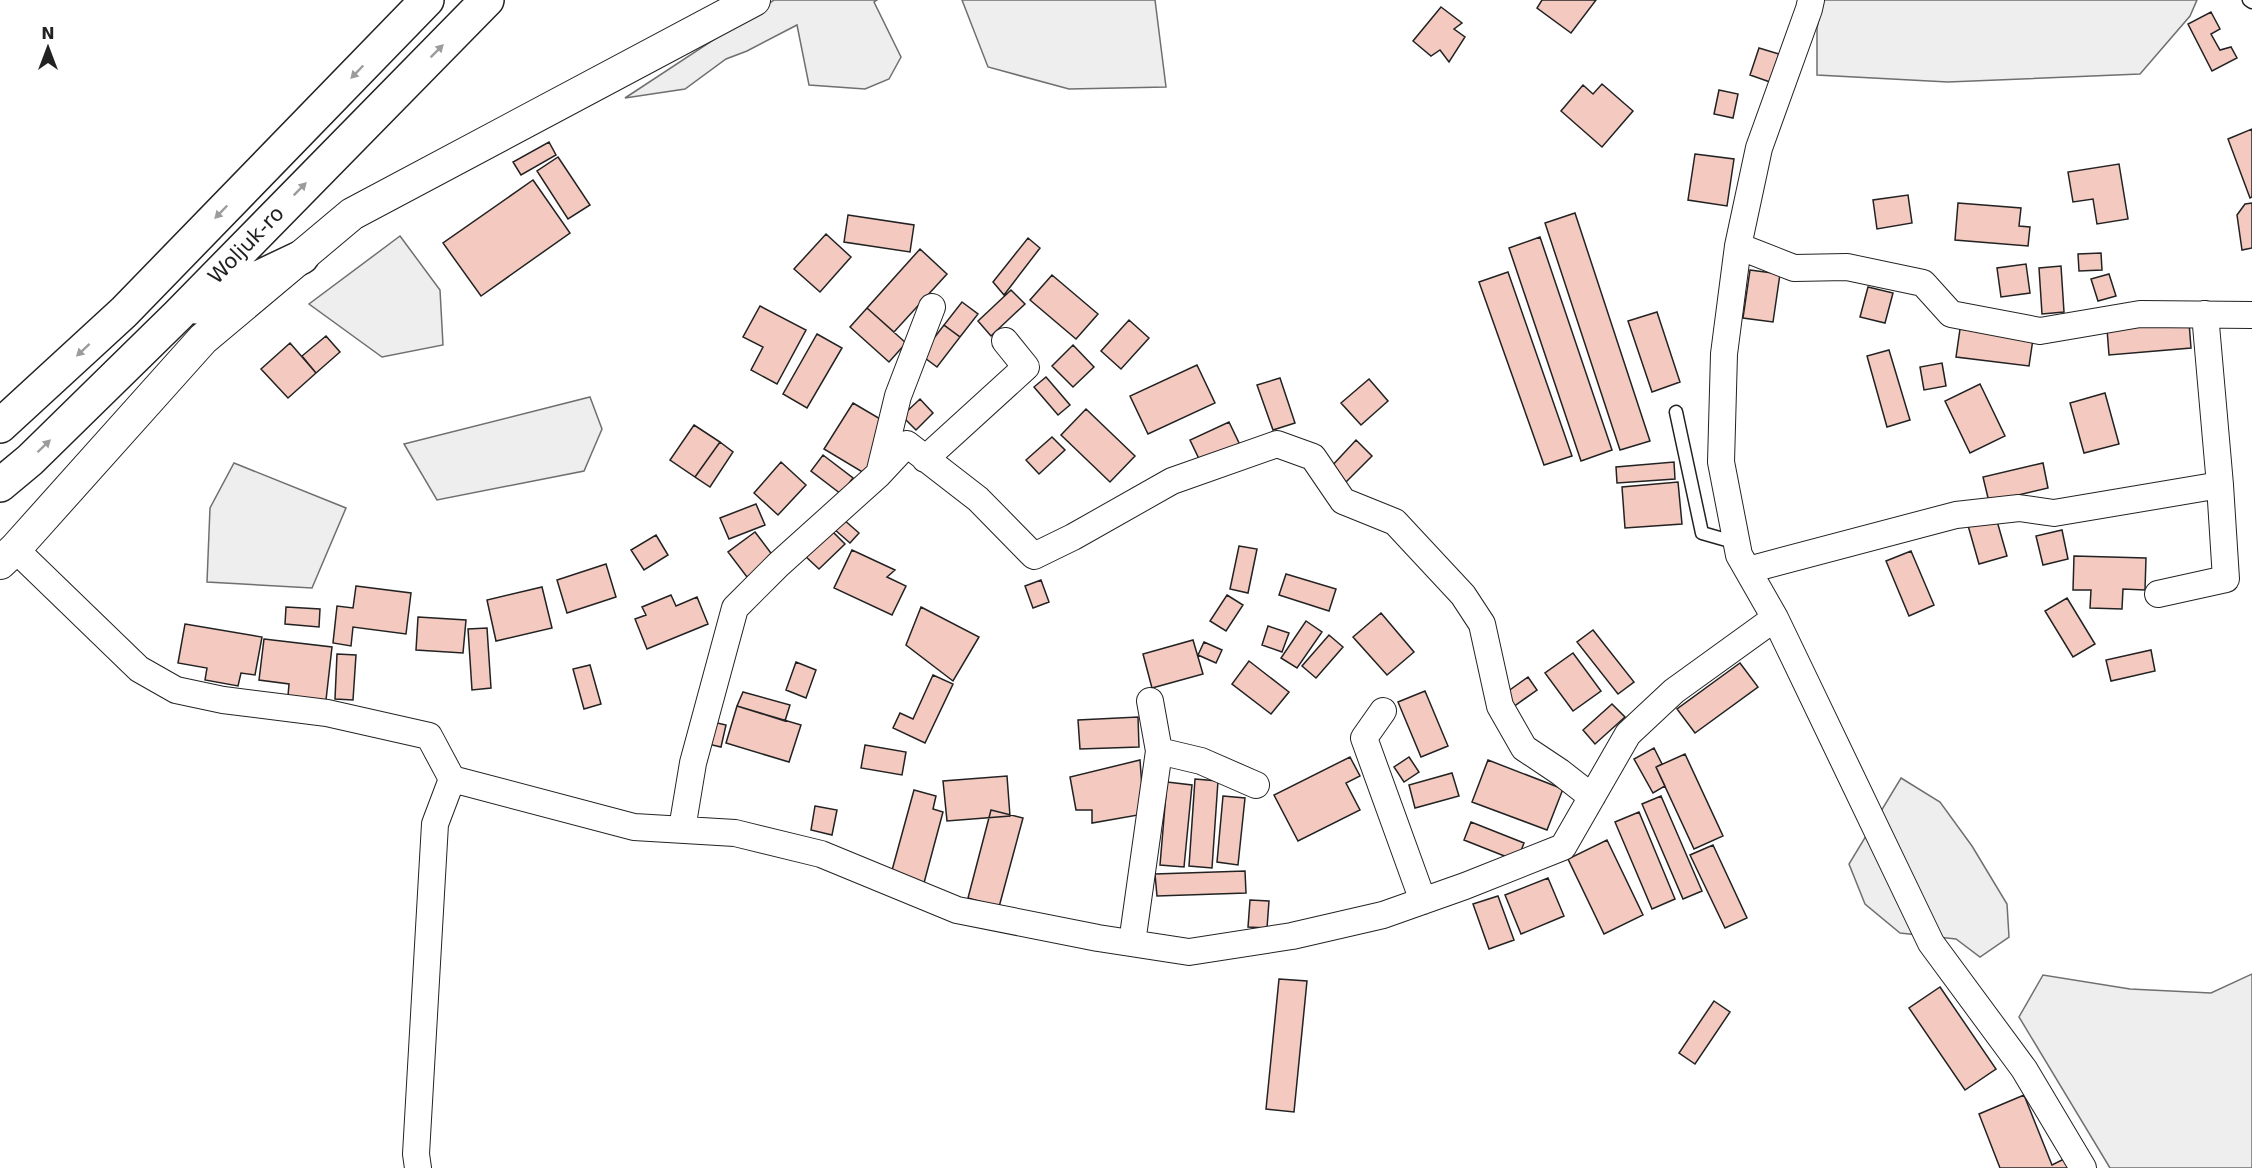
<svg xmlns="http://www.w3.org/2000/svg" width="2252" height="1168" font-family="'DejaVu Sans',sans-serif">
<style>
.green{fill:#eee;stroke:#6f6f6f;stroke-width:1.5}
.building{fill:#f3c9c0;stroke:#222;stroke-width:1.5}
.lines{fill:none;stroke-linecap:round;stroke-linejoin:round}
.service-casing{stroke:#222;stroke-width:15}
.minor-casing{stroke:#222;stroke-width:28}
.tertiary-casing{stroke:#222;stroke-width:34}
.primary-casing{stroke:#222;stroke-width:36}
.service{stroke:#fff;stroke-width:12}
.minor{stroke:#fff;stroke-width:26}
.tertiary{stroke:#fff;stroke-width:32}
.primary{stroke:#fff;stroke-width:33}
.oneway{fill:#9c9c9c}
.labels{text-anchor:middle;stroke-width:4.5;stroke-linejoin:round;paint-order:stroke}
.street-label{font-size:21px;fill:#222;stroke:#fff}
</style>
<rect width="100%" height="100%" fill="#fff"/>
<path class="green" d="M774 0H877L874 2 901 57 889 79 865 89 809 85 797 25 747 51 726 59 685 89 625 98Z
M962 0H1155L1166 87 1069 89 988 67Z
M1823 0H2197L2190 16 2140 74 1948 82 1817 75V28Z
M400 236 440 290 443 345 382 357 309 304Z
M590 397 602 429 584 471 437 500 404 444Z
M234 463 346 508 312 588 207 582 210 508Z
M1901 778 1940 802 1972 846 2007 904 2009 937 1980 957 1956 939 1900 933 1865 904 1849 864Z
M2252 974V1168H2110L2019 1017 2043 975 2130 989 2211 993Z"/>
<path class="building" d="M1542 0H1596L1571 33 1537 8Z
M1441 7 1462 23 1454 29 1465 37 1449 62 1440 50 1431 56 1413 41Z
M2211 12 2220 29 2211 34 2220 50 2231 47 2237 58 2212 71 2188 24Z
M1759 48 1779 54 1770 82 1750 75Z
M1602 84 1633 111 1602 147 1561 111 1583 85 1593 94Z
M1719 90 1738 94 1733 118 1714 114Z
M2252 129V197L2250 198 2228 139Z
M549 142 556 155 521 175 513 162Z
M1695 154 1734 159 1727 206 1688 200Z
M558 157 590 205 568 219 537 171Z
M2119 164 2128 219 2097 224 2093 199 2073 202 2068 172Z
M533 180 570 233 481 296 443 243Z
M1908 195 1912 223 1877 229 1873 200Z
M1958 203 2021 208 2019 226 2030 227 2028 246 1955 240Z
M2252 203V248L2242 250 2237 215 2245 204Z
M1575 213 1650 441 1620 450 1545 223Z
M848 215 914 225 910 252 844 242Z
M826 234 851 257 820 292 794 269Z
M1540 237 1612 450 1581 461 1509 248Z
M1028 238 1040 248 1004 295 993 282Z
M920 249 947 274 894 332 867 308Z
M2101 253 2102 270 2079 271 2078 254Z
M2026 264 2030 293 2001 297 1997 268Z
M2061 266 2064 312 2042 314 2039 268Z
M1750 270 1780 274 1773 322 1743 318Z
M1508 272 1572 456 1544 465 1479 282Z
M2109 274 2116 296 2098 301 2091 279Z
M1052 275 1098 314 1076 339 1030 300Z
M1868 287 1893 293 1885 323 1860 317Z
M1011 290 1025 304 991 336 978 321Z
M962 302 978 314 960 337 944 325Z
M760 306 806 330 777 384 751 370 763 347 743 337Z
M867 308 906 343 889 362 850 327Z
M1657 312 1680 382 1652 392 1628 321Z
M1129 320 1149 338 1121 369 1101 351Z
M2189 322 2191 348 2109 355 2107 329Z
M944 325 960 337 937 367 921 355Z
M1960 329 2033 339 2029 366 1956 357Z
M817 334 842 348 807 408 783 394Z
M326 336 340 352 316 373 302 356Z
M290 343 316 373 288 398 261 369Z
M1073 345 1094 367 1073 387 1052 366Z
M1889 350 1910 420 1887 427 1867 356Z
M1942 363 1946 386 1924 390 1920 367Z
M1197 365 1215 403 1148 434 1130 396Z
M1046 377 1070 405 1058 415 1034 387Z
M1280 378 1295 423 1273 430 1257 385Z
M1369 379 1388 401 1361 425 1341 403Z
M1980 384 2005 436 1970 453 1945 401Z
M2105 393 2119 444 2084 453 2070 403Z
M920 399 933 413 916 430 902 416Z
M853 403 882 420 877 428 887 434 864 473 824 449Z
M1086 409 1135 456 1110 482 1061 435Z
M1229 422 1240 445 1201 463 1190 440Z
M694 425 720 442 695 477 670 460Z
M1052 437 1065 450 1039 474 1026 460Z
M1356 440 1372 456 1345 483 1330 468Z
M720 442 733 452 710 487 695 477Z
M823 455 853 478 841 494 811 471Z
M781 462 806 485 778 515 754 493Z
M1674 462 1675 479 1617 483 1616 467Z
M2043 463 2048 488 1989 502 1983 477Z
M1678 482 1682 524 1625 528 1622 487Z
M756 504 765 525 729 539 720 518Z
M1995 514 2007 556 1979 564 1967 522Z
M843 519 859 533 850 543 834 529Z
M831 530 845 544 819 569 804 555Z
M2062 530 2068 559 2043 565 2036 536Z
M755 532 774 557 747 577 728 552Z
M656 535 668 555 644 570 631 550Z
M1239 546 1257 549 1248 593 1230 589Z
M852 550 895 570 887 577 906 586 892 615 834 588Z
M1911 551 1934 605 1909 616 1886 561Z
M2074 556 2146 558 2145 590 2123 589 2122 609 2090 608 2091 590H2073Z
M606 564 616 597 567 613 557 580Z
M1286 574 1336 589 1329 611 1279 595Z
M1041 580 1049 602 1033 608 1025 586Z
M356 586 411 593 406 634 353 627 351 646 333 643 337 606 353 608Z
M542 587 552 628 496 641 487 600Z
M671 595 676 606 697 597 708 624 647 649 635 619 646 615 642 607Z
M1227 595 1243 605 1226 631 1210 621Z
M2067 598 2095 644 2073 657 2045 611Z
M286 607 320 609 319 627 285 624Z
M921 607 979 637 953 681 906 645Z
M1381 613 1414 652 1387 675 1353 637Z
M418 617 466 620 463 653 416 650Z
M1306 621 1322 632 1297 668 1281 658Z
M185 624 262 637 255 675 241 673 238 686 205 680 207 668 178 663Z
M1268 626 1289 633 1282 652 1262 645Z
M487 628 491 688 472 690 468 629Z
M1593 630 1634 682 1618 694 1577 642Z
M1329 635 1343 647 1316 678 1302 666Z
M264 639 332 647 326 700 288 696 289 684 259 680Z
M1193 640 1203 674 1152 688 1143 654Z
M1204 642 1222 650 1216 663 1198 655Z
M2151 650 2155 671 2111 681 2106 660Z
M1573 653 1601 691 1573 711 1545 673Z
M337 654 356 655 353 700 335 699Z
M1249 661 1289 692 1271 714 1232 684Z
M796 662 816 670 806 698 786 690Z
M1740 663 1758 687 1695 733 1677 709Z
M590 665 601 704 584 709 573 669Z
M933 675 953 684 925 743 893 728 900 713 913 719Z
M1528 677 1537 690 1513 707 1507 692Z
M1425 691 1448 746 1421 757 1398 702Z
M743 692 790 705 785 721 737 706Z
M1612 704 1625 717 1595 744 1583 730Z
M737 706 801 725 789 762 726 743Z
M1138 717 1139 747 1080 749 1078 720Z
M713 722 726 725 721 747 708 744Z
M865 745 906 752 902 775 861 768Z
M1654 748 1662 764 1656 767 1665 786 1653 793 1634 759Z
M1685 754 1723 836 1694 849 1656 767Z
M1350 757 1360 776 1346 783 1360 810 1298 841 1274 795Z
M1409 757 1419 772 1404 782 1394 767Z
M1140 760 1144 814 1092 823V810H1076L1070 777Z
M1488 760 1563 789 1547 830 1472 802Z
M1452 773 1459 796 1415 808 1409 785Z
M1007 776 1010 816 947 821 943 781Z
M1195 779 1218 781 1212 868 1189 866Z
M1167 782 1192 785 1184 867 1160 865Z
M914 790 936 796 933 809 943 812 924 883 891 874Z
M1223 796 1245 798 1238 865 1217 862Z
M1661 796 1702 891 1683 899 1642 804Z
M815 806 837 810 832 835 811 830Z
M991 810 1023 818 999 907 968 898Z
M1639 812 1675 899 1652 909 1615 822Z
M1471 822 1524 843 1517 861 1464 840Z
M1607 840 1643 915 1604 934 1568 859Z
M1713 845 1747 918 1725 928 1690 855Z
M1245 871 1246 893 1157 896 1155 874Z
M1548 878 1564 916 1521 934 1505 895Z
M1498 896 1514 940 1489 949 1473 904Z
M1250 900 1269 901 1267 928 1248 927Z
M1279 979 1307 981 1294 1112 1266 1109Z
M1940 987 1996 1069 1965 1090 1909 1008Z
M1714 1001 1730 1012 1695 1064 1679 1053Z
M2024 1095 2052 1165 2064 1159 2070 1168H2000L1979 1114Z"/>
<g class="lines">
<g class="service-casing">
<path id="service" d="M2249 0 2252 2
M1676 412 1702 533 1737 543"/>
</g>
<g class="minor-casing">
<path id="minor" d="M1811 0 1809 9 1759 148 1738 246 1724 354 1721 462 1739 555 1775 618 1931 943 2024 1069 2083 1168
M1738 246 1794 268 1847 267 1923 283 1951 314 2040 331 2140 314 2252 315
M925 459 1026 367 1005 341
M880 470 898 396 932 307
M15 549 139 669 176 690 223 700 327 713 429 736 452 779 634 827 735 833 821 854 957 910 1098 938 1189 952 1292 936 1383 915 1465 886 1563 847 1628 734 1674 691 1775 618
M1748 570 1956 515 2019 508 2054 513 2220 485 2205 314
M2158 594 2226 579 2220 485
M1383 711 1364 738 1423 901
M1159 751 1201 761 1256 785
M682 829 693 763 735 608 778 565 879 474 907 444 978 499 1034 556 1073 537 1172 481 1277 444 1313 457 1343 501 1395 522 1463 595 1482 624 1500 706 1524 748 1560 772 1592 797
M1132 943 1159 751 1150 701
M418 1168 416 1154 435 824 452 779"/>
</g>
<g class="tertiary-casing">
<path id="tertiary" d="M0 563 15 549 203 339 352 214 754 0"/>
</g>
<g class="primary-casing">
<path id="primary" d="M196 307 302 257
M0 426 124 312 427 0
M0 485 30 460 178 315 487 0"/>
</g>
<use href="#service" class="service"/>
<use href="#minor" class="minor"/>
<use href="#tertiary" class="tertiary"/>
<use href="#primary" class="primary"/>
</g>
<defs><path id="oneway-solid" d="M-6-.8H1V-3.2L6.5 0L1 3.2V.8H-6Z" transform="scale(1.5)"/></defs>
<g class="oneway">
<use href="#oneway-solid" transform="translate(437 51) rotate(-45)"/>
<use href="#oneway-solid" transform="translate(357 72) rotate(134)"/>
<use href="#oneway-solid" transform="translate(300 189) rotate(-45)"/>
<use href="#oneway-solid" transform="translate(221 212) rotate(134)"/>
<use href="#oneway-solid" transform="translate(83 350) rotate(137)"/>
<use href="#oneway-solid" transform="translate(44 446) rotate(-44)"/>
</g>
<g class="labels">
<g class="street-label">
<text transform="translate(246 245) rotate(-46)" y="7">Woljuk-ro</text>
</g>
</g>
<g transform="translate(48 48)" stroke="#ffffff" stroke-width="4.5" paint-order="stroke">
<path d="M0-4.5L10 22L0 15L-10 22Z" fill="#222222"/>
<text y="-9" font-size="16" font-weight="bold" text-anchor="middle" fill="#222222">N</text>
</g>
</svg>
